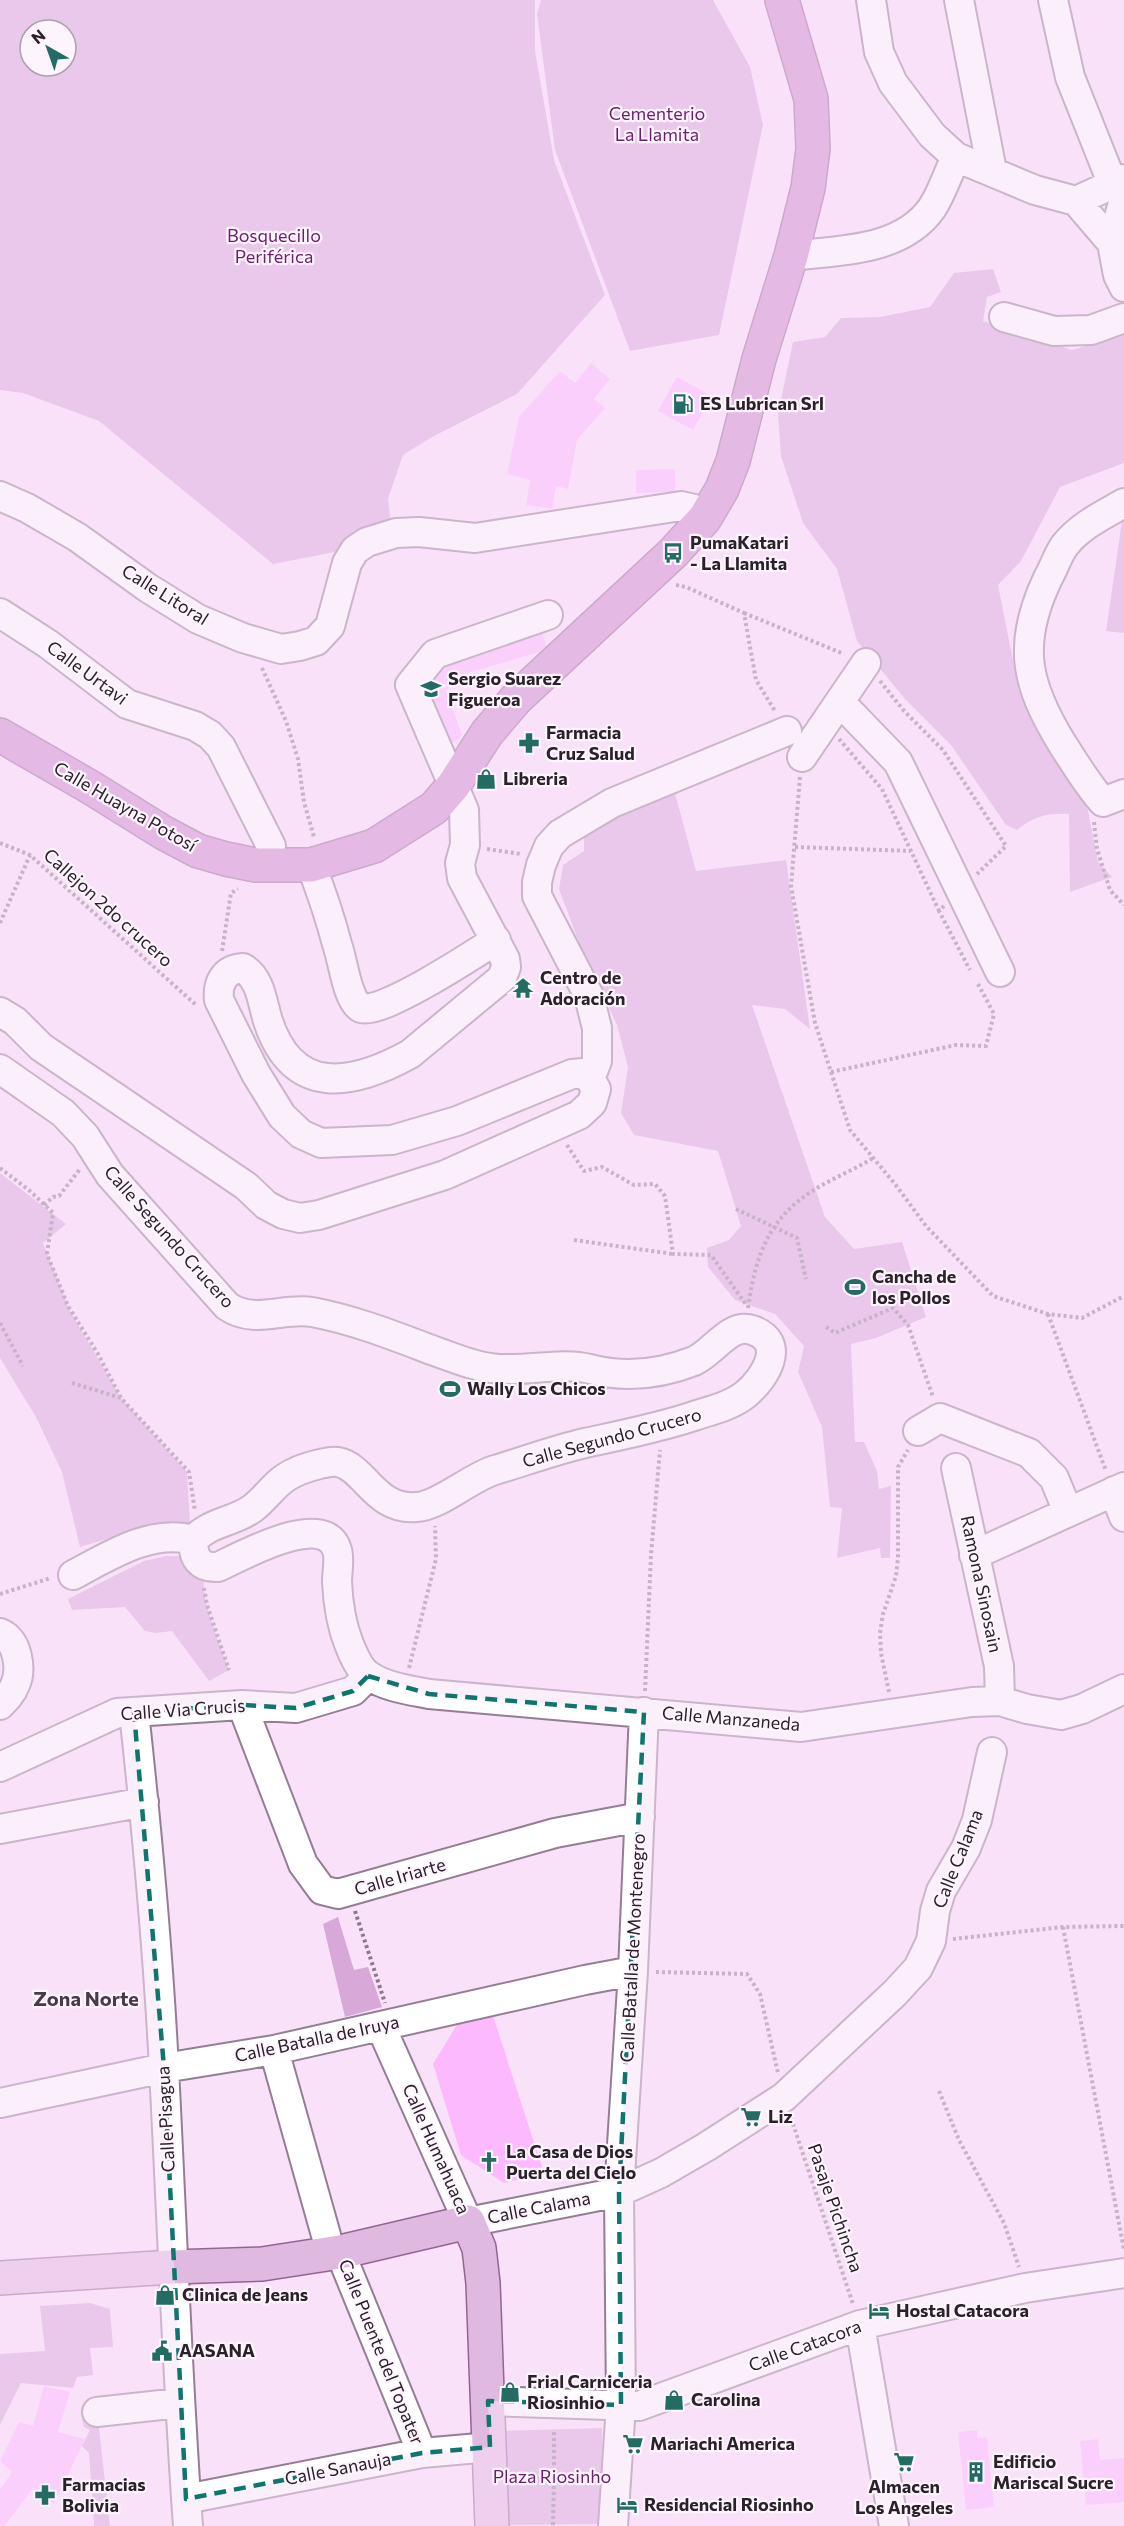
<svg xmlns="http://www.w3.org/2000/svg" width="1124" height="2526" font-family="Commissioner,sans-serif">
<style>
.green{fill:#d8a8d9;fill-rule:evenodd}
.building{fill:#fdb9fe}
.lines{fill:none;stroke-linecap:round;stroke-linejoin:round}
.minor-casing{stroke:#937e93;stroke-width:32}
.major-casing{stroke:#926693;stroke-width:36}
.highway-casing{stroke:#926693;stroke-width:36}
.path{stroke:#897a89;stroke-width:4;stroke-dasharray:3 3;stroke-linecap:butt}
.minor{stroke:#fff;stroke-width:28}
.major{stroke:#dfb9e0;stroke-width:33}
.highway{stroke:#ca8bcc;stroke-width:33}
.marked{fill:none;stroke:#0f766e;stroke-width:4.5;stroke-dasharray:12 8;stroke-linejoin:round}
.labels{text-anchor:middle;stroke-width:4.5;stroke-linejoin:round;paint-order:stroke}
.park-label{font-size:18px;fill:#6b1d6f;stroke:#fef4fe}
.poi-label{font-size:18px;font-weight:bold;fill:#2a212a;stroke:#fef4fe;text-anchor:start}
.street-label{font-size:18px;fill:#2a212a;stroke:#fef4fe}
.neighbourhood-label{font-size:20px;font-weight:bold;fill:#4a384b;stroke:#fef4fe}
</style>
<rect width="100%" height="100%" fill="#f9e2f9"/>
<path class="green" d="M0 0H535V51L554 160 605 295 517 394 432 437 403 455 388 499 392 536 345 550 273 564 99 421 23 393 0 390ZM30 30H66V66H30Z
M541 0H713L750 67 763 125 719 335 630 351 555 150 537 14Z
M993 269 1001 292 987 297 983 321 1072 350 1124 335V463L1060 487 1021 561 998 585 1019 691H1039L1076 750 1098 862 1112 877 1070 892 1069 814C1048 813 1034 816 1017 830L1006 825 951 745 906 700 857 641 837 569 803 523 781 456 778 414 793 342 825 337 841 318 880 317 930 307 954 273Z
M1123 514H1124V633L1106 631Z
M673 786 696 871 786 860 810 1029 785 1009 752 1005 825 1217 854 1249 902 1242 926 1317 876 1338 851 1344 855 1442H864L877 1471 879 1489 891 1486 890 1558H881L880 1548 837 1558 842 1508 830 1507 822 1427 798 1372 804 1346 775 1314 735 1300 708 1267 707 1248 729 1240 741 1226 718 1151 634 1135 621 1113 628 1067 617 1025 581 948 559 889 563 865 584 851V826Z
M0 1173 66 1224 43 1243 70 1311 121 1398 187 1472 190 1524 144 1528 80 1547 62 1472 36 1417 0 1358Z
M166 1556H183L205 1578C198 1593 223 1653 229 1670L209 1681 172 1631 156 1633 145 1631 125 1607 72 1610 68 1599 144 1561Z
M338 1917 354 1970 368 1967 382 2007 345 2017 323 1924Z
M90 2303 110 2309 113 2347 90 2348 93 2375 77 2377 73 2388 21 2383 0 2425V2354L45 2351 40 2306Z
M82 2419H98L110 2526H94L89 2453 82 2446 90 2430 84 2427Z
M602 2428 603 2524 502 2525 503 2431Z"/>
<path class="building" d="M591 363 610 379 594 399 605 408 577 440 568 489 556 486 552 509 526 505 530 480 507 474 519 417 560 371 575 383Z
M677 377 712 396 693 430 658 411Z
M675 469V492L636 493V470Z
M541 626 547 650 457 676 446 691 462 735 444 751 414 687 443 654Z
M493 2016 544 2173 504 2183 461 2155 433 2064 458 2023Z
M44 2386 70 2392 58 2432 85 2439 54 2504 33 2488 5 2526H2L0 2524V2489L12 2472 0 2461 19 2422 33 2426Z
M977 2430V2438L987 2437 994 2507 966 2510 958 2432Z
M1098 2439 1100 2460 1124 2458V2502L1086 2505 1080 2441Z"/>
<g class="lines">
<g class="minor-casing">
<path id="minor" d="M871 0 879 52 893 83 932 135 956 157 1035 190 1076 201 1124 179
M959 0 992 171
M1053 0 1070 77 1113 185
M1076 201 1112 243 1118 275 1124 287
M1112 243 1124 199
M791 256C839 250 901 252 932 208 942 193 948 173 956 157
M1004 317 1054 331 1091 330 1124 318
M0 496 27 508 77 537 148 588 198 619 243 638 281 649 300 646 316 641 330 626 347 563 355 550 367 542 396 533 419 532 475 538 681 506 694 509 705 518
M1124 503C1103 515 1080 526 1065 545 1058 554 1054 568 1048 578 1016 645 1026 685 1063 745 1076 765 1087 784 1103 802L1124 794
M0 613 48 644 127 704 195 726 210 735 221 747 271 846 270 866
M841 703 898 762 1000 972
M802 757 866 663
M311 865C321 891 330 917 337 944 342 959 344 975 349 989 351 995 355 1005 361 1008 380 1016 476 953 496 940
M0 1012 15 1021 41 1047 246 1186 266 1205 283 1214 300 1218 319 1215 445 1175 579 1115 592 1103 596 1089 590 1079 583 1073 572 1074 457 1121 392 1140 321 1143 301 1134 282 1116 256 1074 219 1000C217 982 225 969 243 968 261 979 262 1002 268 1021 293 1097 352 1086 410 1054L502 978 506 967 505 959 462 878 460 863 465 845 464 810 410 685 435 654 548 615
M0 1069 63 1113 85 1136 110 1175 227 1306C254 1325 283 1307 312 1312 355 1320 397 1337 437 1352 455 1358 472 1366 491 1368 524 1373 559 1361 590 1369 625 1378 661 1374 694 1361 713 1353 730 1322 752 1330 788 1342 765 1378 746 1394 731 1406 712 1410 694 1416 658 1428 622 1435 585 1443 555 1450 525 1461 495 1470 471 1477 439 1506 417 1507 375 1511 365 1467 338 1462 332 1461 325 1463 320 1464 307 1467 295 1471 285 1478 273 1486 265 1499 253 1508 235 1522 208 1522 194 1540 192 1558 200 1568 218 1567 240 1557 325 1509 337 1550 340 1559 337 1572 337 1582 338 1603 341 1624 349 1644 353 1654 359 1669 368 1675 385 1687 409 1690 429 1694L801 1727 972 1702 1000 1701 1027 1709 1061 1715 1082 1709 1124 1689
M590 1079 597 1061V1028L589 996 537 896V882L541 865 549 846 560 834 612 803 787 731
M918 1431 940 1418 1029 1453 1054 1478 1068 1512
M956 1468 999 1666 1000 1701
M1114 1491 1124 1517
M974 1555 1124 1487
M73 1575C109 1556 152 1528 194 1540
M0 1633C18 1640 22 1670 15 1685 12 1693 6 1699 0 1705
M242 1705 303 1864 322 1890 338 1894 555 1833 640 1817
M134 1712C147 1831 158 1950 164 2069 172 2221 177 2374 188 2526
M0 1767 117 1713 242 1705 296 1708 353 1691 368 1676
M0 1829 144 1802
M381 2027 468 2222 619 2192 661 2173 706 2147 784 2097 895 1993 918 1968 931 1941 935 1911 941 1891 966 1848 977 1820 992 1752
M274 2050 331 2253
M0 2103 164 2068 274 2050 585 1980 633 1971
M340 2252 422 2453
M860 2325 894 2526
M488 2401 639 2406 860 2325 1025 2288 1124 2273
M97 2412 179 2403
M186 2499 422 2453 490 2447
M613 2526 621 2405 619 2192 633 1971 644 1712"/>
</g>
<g class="major-casing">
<path id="major" d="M0 2278 172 2267 262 2264 340 2252 468 2222 479 2248 483 2283 492 2526"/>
</g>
<g class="highway-casing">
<path id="highway" d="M0 735 90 787 164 833 198 851 226 859 256 865H311L374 846 434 808 453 786 487 733 516 699 673 553 705 518 722 489 733 461 759 359 791 256 808 188 813 149 811 99 782 0"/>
</g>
<path class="path" d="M676 585 686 587 744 613 756 680 775 711
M744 613 844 654
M262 668 286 721 298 759 304 802 314 837
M880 681 904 711 943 750 1006 846 977 874
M839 739 882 789 939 911
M800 777 791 886 815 1023 850 1130 895 1184 926 1226 993 1296 1048 1314 1082 1318 1124 1296
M1094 822 1097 849 1110 890 1124 905
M0 843 30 855 197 1006
M795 847 911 851
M487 849 521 854
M944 906 939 911 970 970
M0 923 30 855
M222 951 231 893 238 889
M831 1072 956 1045 986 1046 994 1014 978 984
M567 1145 584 1171 602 1167 634 1185 655 1184 665 1196 673 1254 711 1255 747 1306
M0 1168 30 1191 53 1213 47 1254 68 1306 98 1354 121 1398 189 1472 195 1511
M44 1205 53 1197 59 1196 80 1169
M736 1209 797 1238 806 1279
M574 1240 673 1254
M748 1308C756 1251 771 1213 824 1184 840 1175 857 1168 873 1158
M1048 1314 1106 1471
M0 1323 23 1366
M826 1327 835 1333 893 1308 908 1325 933 1397
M72 1383 121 1398
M204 1588 207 1605 229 1670
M0 1594 51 1578
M409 1668 436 1559 435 1526
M645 1691 651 1555 660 1450
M889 1692 881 1653 880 1633 883 1614 896 1576 898 1558V1467L908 1450
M355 1911 385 2003
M1063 1927 1124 2250
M953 1939 1063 1927 1124 1926
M656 1972 747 1974 760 1994 778 2073
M939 2091 959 2140 1004 2223 1019 2267
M791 2118 853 2304
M514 2479H554V2429
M553 2525 554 2479 595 2477"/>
<use href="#minor" class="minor"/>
<use href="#major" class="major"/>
<use href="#highway" class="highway"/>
</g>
<path d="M0 0H1124V2526H0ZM368 1676 429 1694 644 1712 619 2192 621 2405 488 2401 490 2447 422 2453 186 2499 164 2068 134 1712 242 1705 296 1708 353 1691Z" fill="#f9e2f9" fill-opacity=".55" fill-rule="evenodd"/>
<path class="marked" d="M368 1676 429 1694 644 1712 619 2192 621 2405 488 2401 490 2447 422 2453 186 2499 164 2068 134 1712 242 1705 296 1708 353 1691Z"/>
<defs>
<g id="fuel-bare" transform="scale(1.62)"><path d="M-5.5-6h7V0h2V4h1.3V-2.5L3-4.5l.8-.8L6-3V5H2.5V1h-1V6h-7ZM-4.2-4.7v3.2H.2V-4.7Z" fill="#236c64" stroke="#fef4fe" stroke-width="2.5" paint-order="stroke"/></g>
<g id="bus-bare" transform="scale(1.62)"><path d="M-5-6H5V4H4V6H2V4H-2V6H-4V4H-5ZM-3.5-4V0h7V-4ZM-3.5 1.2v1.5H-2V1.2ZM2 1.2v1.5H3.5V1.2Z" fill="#236c64" stroke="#fef4fe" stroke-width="2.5" paint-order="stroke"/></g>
<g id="school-bare" transform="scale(1.62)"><path d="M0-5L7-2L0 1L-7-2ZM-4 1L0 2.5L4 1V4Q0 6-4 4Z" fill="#236c64" stroke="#fef4fe" stroke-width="2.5" paint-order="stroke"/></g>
<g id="pharmacy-bare" transform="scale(1.62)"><path d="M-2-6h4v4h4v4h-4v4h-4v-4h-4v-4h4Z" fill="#236c64" stroke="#fef4fe" stroke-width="2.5" paint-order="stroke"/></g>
<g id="shop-bare" transform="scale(1.62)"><path d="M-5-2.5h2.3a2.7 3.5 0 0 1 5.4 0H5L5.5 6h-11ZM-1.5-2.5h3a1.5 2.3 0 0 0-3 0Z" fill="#236c64" stroke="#fef4fe" stroke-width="2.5" paint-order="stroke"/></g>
<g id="temple-bare" transform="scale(1.62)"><path d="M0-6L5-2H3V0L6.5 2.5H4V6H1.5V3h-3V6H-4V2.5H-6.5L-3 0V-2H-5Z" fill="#236c64" stroke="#fef4fe" stroke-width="2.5" paint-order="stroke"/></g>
<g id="stadium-bare" transform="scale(1.62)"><path d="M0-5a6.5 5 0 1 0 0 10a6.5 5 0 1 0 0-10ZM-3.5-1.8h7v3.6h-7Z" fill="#236c64" stroke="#fef4fe" stroke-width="2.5" paint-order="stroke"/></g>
<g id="supermarket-bare" transform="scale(1.62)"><path d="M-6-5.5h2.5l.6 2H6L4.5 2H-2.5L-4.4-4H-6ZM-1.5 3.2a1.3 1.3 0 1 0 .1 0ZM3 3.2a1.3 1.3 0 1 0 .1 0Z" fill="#236c64" stroke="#fef4fe" stroke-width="2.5" paint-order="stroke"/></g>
<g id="church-bare" transform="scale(1.62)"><path d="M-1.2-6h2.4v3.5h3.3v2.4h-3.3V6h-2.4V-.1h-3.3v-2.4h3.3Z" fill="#236c64" stroke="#fef4fe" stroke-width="2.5" paint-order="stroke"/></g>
<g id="hotel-bare" transform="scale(1.62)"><path d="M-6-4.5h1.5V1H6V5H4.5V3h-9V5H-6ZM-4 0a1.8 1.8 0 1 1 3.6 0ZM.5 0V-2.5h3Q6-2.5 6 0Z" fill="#236c64" stroke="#fef4fe" stroke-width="2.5" paint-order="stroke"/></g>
<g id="civic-bare" transform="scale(1.62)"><path d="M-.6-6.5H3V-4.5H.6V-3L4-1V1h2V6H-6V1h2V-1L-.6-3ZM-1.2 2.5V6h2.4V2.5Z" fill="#236c64" stroke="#fef4fe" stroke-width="2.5" paint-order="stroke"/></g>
<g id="building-bare" transform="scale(1.62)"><path d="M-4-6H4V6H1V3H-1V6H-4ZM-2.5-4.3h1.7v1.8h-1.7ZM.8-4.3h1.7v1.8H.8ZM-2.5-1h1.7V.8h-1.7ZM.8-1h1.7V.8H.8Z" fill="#236c64" stroke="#fef4fe" stroke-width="2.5" paint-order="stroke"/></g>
</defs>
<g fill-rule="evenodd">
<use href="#fuel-bare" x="683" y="404"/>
<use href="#bus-bare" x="673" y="553"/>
<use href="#school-bare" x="431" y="689"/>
<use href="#pharmacy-bare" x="529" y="743"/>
<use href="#shop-bare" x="486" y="779"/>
<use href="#temple-bare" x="523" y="988"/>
<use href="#stadium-bare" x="855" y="1287"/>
<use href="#stadium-bare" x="450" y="1389"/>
<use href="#supermarket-bare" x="751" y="2117"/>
<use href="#church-bare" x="489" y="2162"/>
<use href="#shop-bare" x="165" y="2295"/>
<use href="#hotel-bare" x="879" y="2311"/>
<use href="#civic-bare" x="162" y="2351"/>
<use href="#shop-bare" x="510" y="2392"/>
<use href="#shop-bare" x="674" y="2400"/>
<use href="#supermarket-bare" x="633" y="2444"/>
<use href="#supermarket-bare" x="904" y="2462"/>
<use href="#building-bare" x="976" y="2472"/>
<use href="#pharmacy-bare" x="45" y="2495"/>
<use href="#hotel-bare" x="627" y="2505"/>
</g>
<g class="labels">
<g class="park-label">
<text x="657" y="120">Cementerio<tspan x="657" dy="21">La Llamita</tspan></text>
<text x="274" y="242">Bosquecillo<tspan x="274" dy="21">Periférica</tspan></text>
<text x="552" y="2483">Plaza Riosinho</text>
</g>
<g class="poi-label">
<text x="700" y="410">ES Lubrican Srl</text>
<text x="690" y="549">PumaKatari<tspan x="690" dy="21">- La Llamita</tspan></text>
<text x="448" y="685">Sergio Suarez<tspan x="448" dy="21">Figueroa</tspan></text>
<text x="546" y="739">Farmacia<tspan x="546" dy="21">Cruz Salud</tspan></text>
<text x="503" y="785">Libreria</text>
<text x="540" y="984">Centro de<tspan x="540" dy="21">Adoración</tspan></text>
<text x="872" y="1283">Cancha de<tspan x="872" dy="21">los Pollos</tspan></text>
<text x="467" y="1395">Wally Los Chicos</text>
<text x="768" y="2123">Liz</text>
<text x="506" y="2158">La Casa de Dios<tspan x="506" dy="21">Puerta del Cielo</tspan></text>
<text x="182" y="2301">Clinica de Jeans</text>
<text x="896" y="2317">Hostal Catacora</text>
<text x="179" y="2357">AASANA</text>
<text x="527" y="2388">Frial Carniceria<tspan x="527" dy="21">Riosinhio</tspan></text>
<text x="691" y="2406">Carolina</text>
<text x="650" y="2450">Mariachi America</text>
<text x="993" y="2468">Edificio<tspan x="993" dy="21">Mariscal Sucre</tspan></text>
<text x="62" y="2491">Farmacias<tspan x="62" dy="21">Bolivia</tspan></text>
<text x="904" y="2493" text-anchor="middle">Almacen<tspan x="904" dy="21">Los Angeles</tspan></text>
<text x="644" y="2511">Residencial Riosinho</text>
</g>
<g class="street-label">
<text transform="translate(165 595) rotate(32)" y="6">Calle Litoral</text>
<text transform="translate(87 673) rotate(36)" y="6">Calle Urtavi</text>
<text transform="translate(125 807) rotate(30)" y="6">Calle Huayna Potosí</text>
<text transform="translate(108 908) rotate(42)" y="6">Callejon 2do crucero</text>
<text transform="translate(169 1237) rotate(48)" y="6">Calle Segundo Crucero</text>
<text transform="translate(612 1438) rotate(-15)" y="6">Calle Segundo Crucero</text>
<text transform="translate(981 1584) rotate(78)" y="6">Ramona Sinosain</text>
<text transform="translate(183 1710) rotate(-4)" y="6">Calle Via Crucis</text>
<text transform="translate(731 1719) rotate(5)" y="6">Calle Manzaneda</text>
<text transform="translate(958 1859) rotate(-68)" y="6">Calle Calama</text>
<text transform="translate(400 1877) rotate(-16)" y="6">Calle Iriarte</text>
<text transform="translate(633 1948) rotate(-87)" y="6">Calle Batalla de Montenegro</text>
<text transform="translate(317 2039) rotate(-12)" y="6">Calle Batalla de Iruya</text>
<text transform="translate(166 2119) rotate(-93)" y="6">Calle Pisagua</text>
<text transform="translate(436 2149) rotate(66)" y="6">Calle Humahuaca</text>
<text transform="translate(539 2208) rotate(-11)" y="6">Calle Calama</text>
<text transform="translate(835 2208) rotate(71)" y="6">Pasaje Pichincha</text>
<text transform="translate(805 2346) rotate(-20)" y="6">Calle Catacora</text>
<text transform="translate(381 2352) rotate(68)" y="6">Calle Puente del Topater</text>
<text transform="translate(338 2469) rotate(-11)" y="6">Calle Sanauja</text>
</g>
<g class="neighbourhood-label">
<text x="86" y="2006">Zona Norte</text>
</g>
</g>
<g transform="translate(48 48) rotate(320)"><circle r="28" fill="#fef4fe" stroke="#a9a0a9" stroke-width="1.5"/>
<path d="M0-4.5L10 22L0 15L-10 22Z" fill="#236c64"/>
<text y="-9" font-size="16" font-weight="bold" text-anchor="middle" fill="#2a212a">N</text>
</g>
</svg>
